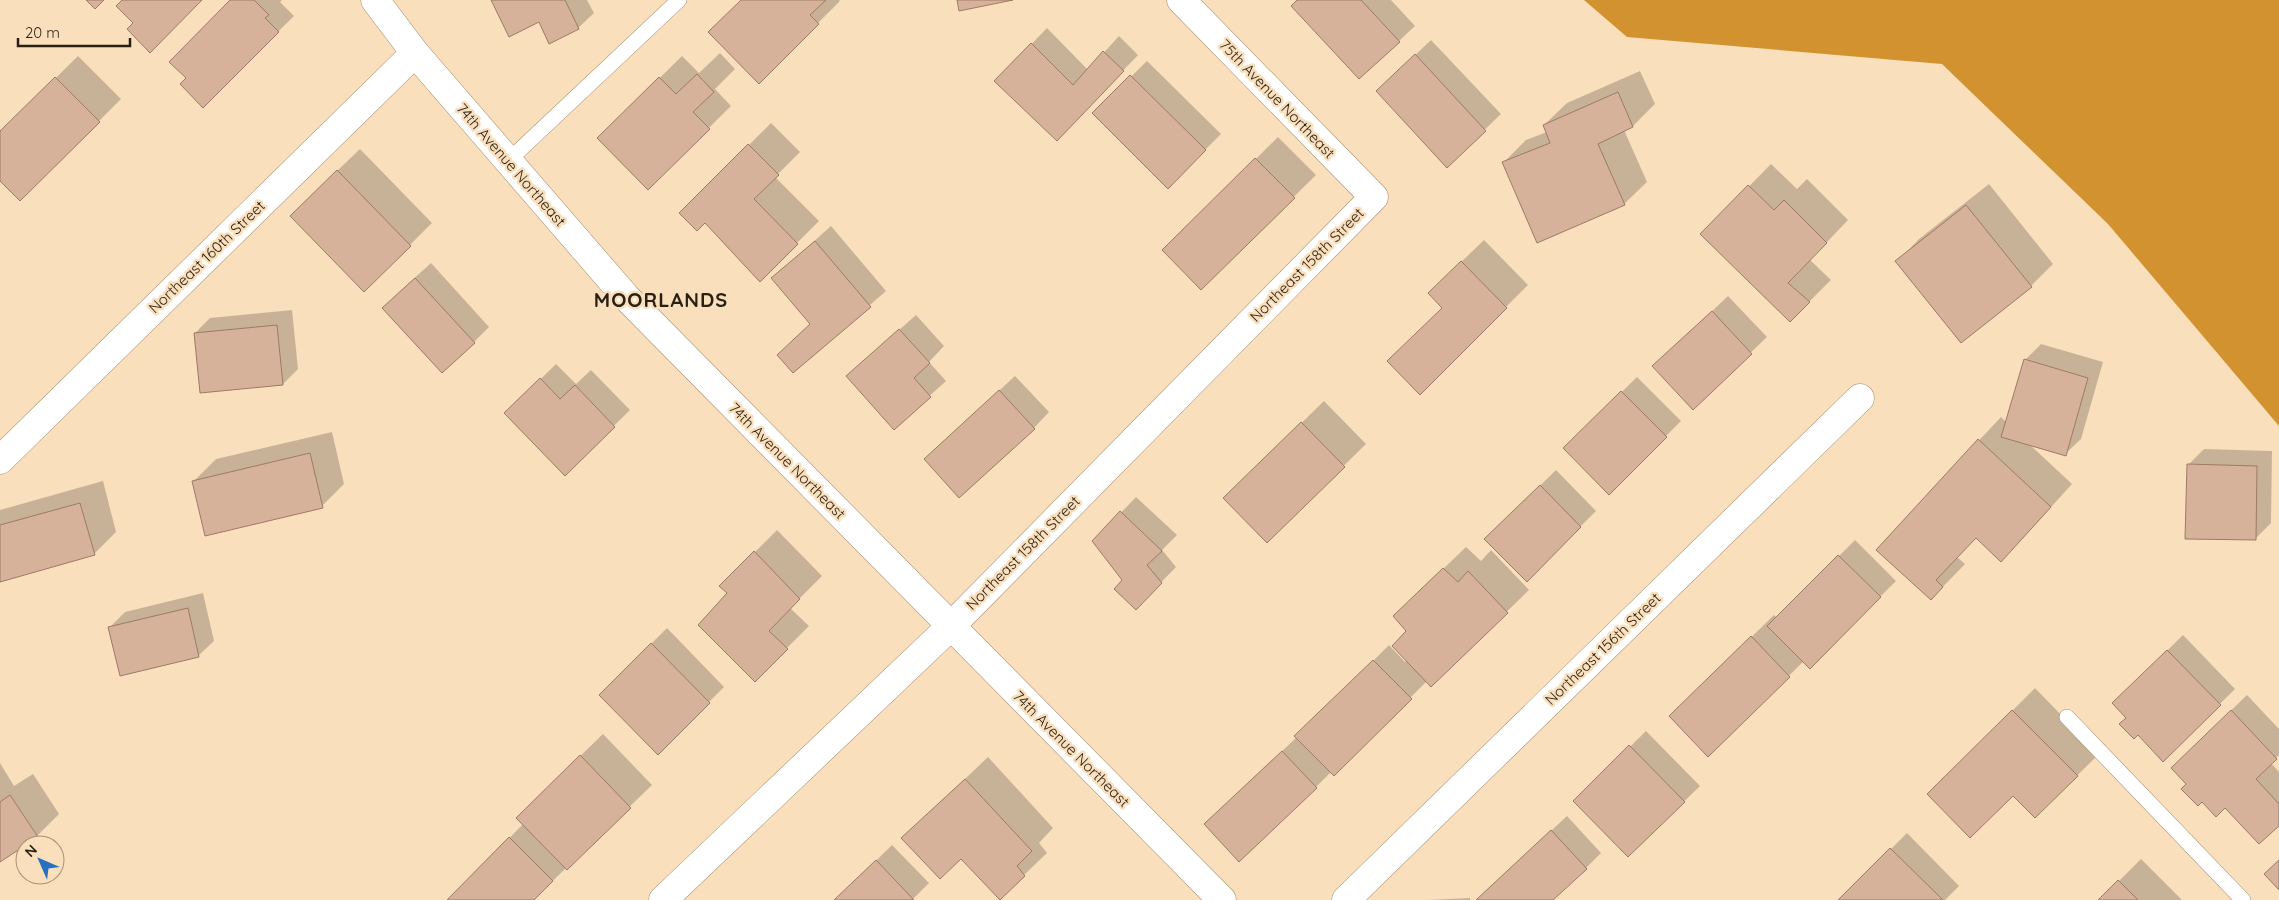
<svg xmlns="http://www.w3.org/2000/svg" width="2279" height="900" font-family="Quicksand,sans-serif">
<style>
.forest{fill:#d2922f}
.shadow{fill:#0003}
.building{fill:#d7b29b;stroke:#9d7a65}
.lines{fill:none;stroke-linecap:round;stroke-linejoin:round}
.lane-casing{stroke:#a48b6c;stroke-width:16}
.street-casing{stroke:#a48b6c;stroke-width:29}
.lane{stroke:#fff;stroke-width:15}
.street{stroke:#fff;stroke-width:28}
.labels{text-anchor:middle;stroke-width:5;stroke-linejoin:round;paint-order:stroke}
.street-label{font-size:15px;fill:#291f12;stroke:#fadfbd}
.district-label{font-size:20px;font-weight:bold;letter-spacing:1px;fill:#291f12;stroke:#fadfbd}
</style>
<rect width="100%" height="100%" fill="#fadfbd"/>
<path class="forest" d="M1584 0H2279V426L2108 224 1942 64 1627 37Z"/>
<path class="shadow" d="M232 0H282L280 2 294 16 203 106Z
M492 0H587L594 13 578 28 539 21Z
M742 0H839L840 1 759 82Z
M1298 0H1391L1415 26 1399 41Z
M1047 28 1088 70 1119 36 1138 55 1072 124 996 81Z
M1431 40 1501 114 1447 166 1393 76Z
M720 53 735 69 715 89 731 106 648 188 599 138 682 56 699 73Z
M78 56 121 99 20 200 0 179V133Z
M1147 61 1221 134 1168 187 1094 113Z
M1640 71 1655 104 1633 126 1624 130 1647 182 1624 204 1504 162 1526 140 1547 132 1544 125 1567 103Z
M771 123 800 152 775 177 819 221 760 280 705 221 681 213Z
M1278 137 1316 175 1201 288 1164 250Z
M360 149 432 223 410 245 314 193Z
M1771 164 1797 189 1807 179 1848 220 1810 260 1831 280 1790 321 1702 234Z
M1989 184 2053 264 2031 286 1897 262 1919 239Z
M831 226 886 291 793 372 811 324 773 278Z
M1484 240 1528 285 1420 393 1443 308 1429 293Z
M431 263 489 327 474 342 399 292Z
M1728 296 1767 337 1693 408 1670 351Z
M292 310 298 369 283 384 195 333 210 318Z
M916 315 944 346 929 362 946 381 894 428 864 361Z
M2041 344 2103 362 2081 439 2065 454 2029 444 2072 484 2023 538 1976 537 1957 557 1965 564 1931 599 1877 549 2001 417 2007 423 2025 360Z
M556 364 576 384 591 370 630 410 565 474 506 413Z
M1015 376 1049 412 1034 428 941 444Z
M1637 377 1681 421 1609 493 1565 448Z
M1324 401 1366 444 1267 541 1247 476Z
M332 432 344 484 322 506 194 481 216 459Z
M2204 449 2272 451 2271 523 2255 539 2188 465Z
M1556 470 1596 511 1527 580 1486 539Z
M103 481 116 532 94 554 0 580V510Z
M1136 497 1177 535 1162 550 1176 567 1136 608 1124 580 1094 541Z
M777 530 822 576 790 608 809 626 755 680 729 593 721 586Z
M1855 540 1896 581 1810 667 1804 661 1708 755 1693 694 1774 615 1777 618Z
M1466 547 1481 561 1491 550 1529 590 1431 685 1427 681 1334 774 1331 772 1316 787 1221 809 1297 737 1389 645 1405 662 1407 660 1408 631 1417 594Z
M203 593 214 641 198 656 110 627 125 612Z
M667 628 724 687 658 753 600 695Z
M2183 635 2235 689 2163 760 2114 703Z
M2035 688 2099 754 2035 817 2013 794H1929Z
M2247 695 2279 729V755L2271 763 2279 772V824L2225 807 2188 784V752Z
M1646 731 1700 786 1628 856 1575 801Z
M603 734 652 785 533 900H449L523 824 539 796Z
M988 757 1053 828 1039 843 1047 853 999 899 961 857 903 838Z
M0 763 14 786 33 774 59 814 37 836 0 861Z
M1567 816 1601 853 1586 868 1551 900H1477Z
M1907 833 1959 886 1945 900H1840Z
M892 845 929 883 912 900H836Z
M2141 859 2182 900H2100Z
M1470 898V900H1427Z"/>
<path class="building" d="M86 0H104L95 9Z
M122 0H202L150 53 127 29 133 23 116 6Z
M230 0H254L269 15 265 18 279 32 203 108 180 84 186 78 169 62Z
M491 0H565L579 29 549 44 539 22 509 37Z
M741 0H826L810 15 819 24 759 84 708 32Z
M957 0H1013L959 11Z
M1297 0H1361L1400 42 1359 79 1291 6Z
M1031 43 1073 85 1103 51 1124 71 1057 141 994 81Z
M1415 54 1486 131 1447 168 1376 91Z
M697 74 714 92 693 112 710 129 648 190 597 138 659 77 676 94Z
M1130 75 1206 150 1168 189 1092 113Z
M55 77 100 122 20 201 0 181V131Z
M1618 92 1633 127 1598 144 1625 205 1537 243 1502 162 1550 143 1543 125Z
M748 144 779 175 754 199 798 244 760 282 705 223 697 231 679 213Z
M1255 158 1295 198 1201 290 1162 250Z
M337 170 411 246 364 292 290 216Z
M1748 185 1774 210 1784 200 1827 243 1788 283 1810 302 1790 322 1700 234Z
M1966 205 2032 287 1961 343 1895 261Z
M815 241 871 307 793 373 777 355 810 324 771 278Z
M1461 261 1507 308 1420 395 1387 361 1442 308 1428 293Z
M415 278 475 343 442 373 382 308Z
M1712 311 1752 354 1693 410 1652 366Z
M277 325 283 385 200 393 194 333Z
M899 329 930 363 914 378 931 397 894 430 846 376Z
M2024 359 2088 378 2066 456 2001 437Z
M540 378 560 399 575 385 615 427 565 476 504 413Z
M999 390 1035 429 959 498 924 459Z
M1621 391 1667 437 1609 495 1563 448Z
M1301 422 1345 467 1267 543 1223 498Z
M1978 439 2051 507 2001 562 1976 538 1936 580 1943 587 1931 600 1876 550Z
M310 453 323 508 205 536 192 481Z
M2187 464 2257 466 2256 540 2185 539Z
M1540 485 1581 527 1527 582 1484 539Z
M80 503 95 555 0 582V525Z
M1120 511 1162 551 1147 565 1162 583 1136 610 1114 589 1122 580 1092 541Z
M754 551 800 599 769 631 788 649 755 682 698 625 727 593 719 586Z
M1838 555 1881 597 1810 669 1767 626Z
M1443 568 1458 582 1468 571 1508 613 1431 687 1392 646 1406 631 1393 616Z
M188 608 199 657 120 676 108 627Z
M1751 636 1790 677 1708 757 1669 716Z
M651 643 710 703 658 755 599 695Z
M2167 650 2221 705 2163 762 2138 735 2134 739 2119 724 2126 718 2112 703Z
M1373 660 1412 699 1334 776 1294 736Z
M2012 710 2078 776 2035 818 2013 796 1970 838 1927 794Z
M2231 710 2277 759 2256 779 2279 804V826L2259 844 2225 808 2216 817 2202 802 2198 806 2181 789 2186 784 2171 768Z
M1629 745 1685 802 1628 857 1573 801Z
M1282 751 1317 788 1239 862 1204 824Z
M580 755 631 808 567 870 516 818Z
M965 779 1032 851 1017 866 1025 876 1000 900 961 859 940 879 901 838Z
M10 795 38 837 0 862V802Z
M1551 830 1587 869 1553 900H1476Z
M509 837 553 881 534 900H447Z
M1890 848 1943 900H1838Z
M876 860 914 900H834Z
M2279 860V890L2264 874Z
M2118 880 2138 900H2098Z"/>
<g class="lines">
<g class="lane-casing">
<path id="lane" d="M508 161 679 0
M2067 717 2243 900"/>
</g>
<g class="street-casing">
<path id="street" d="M375 0 415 53 626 297 1222 900
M0 460 415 53
M663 900 950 627 1374 197 1181 0
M1346 900 1860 398"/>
</g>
<use href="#lane" class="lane"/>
<use href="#street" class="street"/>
</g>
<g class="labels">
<g class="street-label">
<text transform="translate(1277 99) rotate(46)" y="5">75th Avenue Northeast</text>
<text transform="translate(511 165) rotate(49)" y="5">74th Avenue Northeast</text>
<text transform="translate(207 257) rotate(-44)" y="5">Northeast 160th Street</text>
<text transform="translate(1307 265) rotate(-45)" y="5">Northeast 158th Street</text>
<text transform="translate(787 461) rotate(45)" y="5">74th Avenue Northeast</text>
<text transform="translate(1023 553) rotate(-45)" y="5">Northeast 158th Street</text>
<text transform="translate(1603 649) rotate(-44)" y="5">Northeast 156th Street</text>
<text transform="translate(1071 749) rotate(45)" y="5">74th Avenue Northeast</text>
</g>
<g class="district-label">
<text x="661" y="307">MOORLANDS</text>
</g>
</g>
<g transform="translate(40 860) rotate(315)"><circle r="24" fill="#fadfbd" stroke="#a69279"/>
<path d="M0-4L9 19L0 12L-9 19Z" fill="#2671c1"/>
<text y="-8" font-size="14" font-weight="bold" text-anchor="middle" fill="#291f12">N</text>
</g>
<path d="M18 38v8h112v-8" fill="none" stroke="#291f12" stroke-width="2.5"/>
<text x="25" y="38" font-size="15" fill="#291f12" stroke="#fadfbd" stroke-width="4" paint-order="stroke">20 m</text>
</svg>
